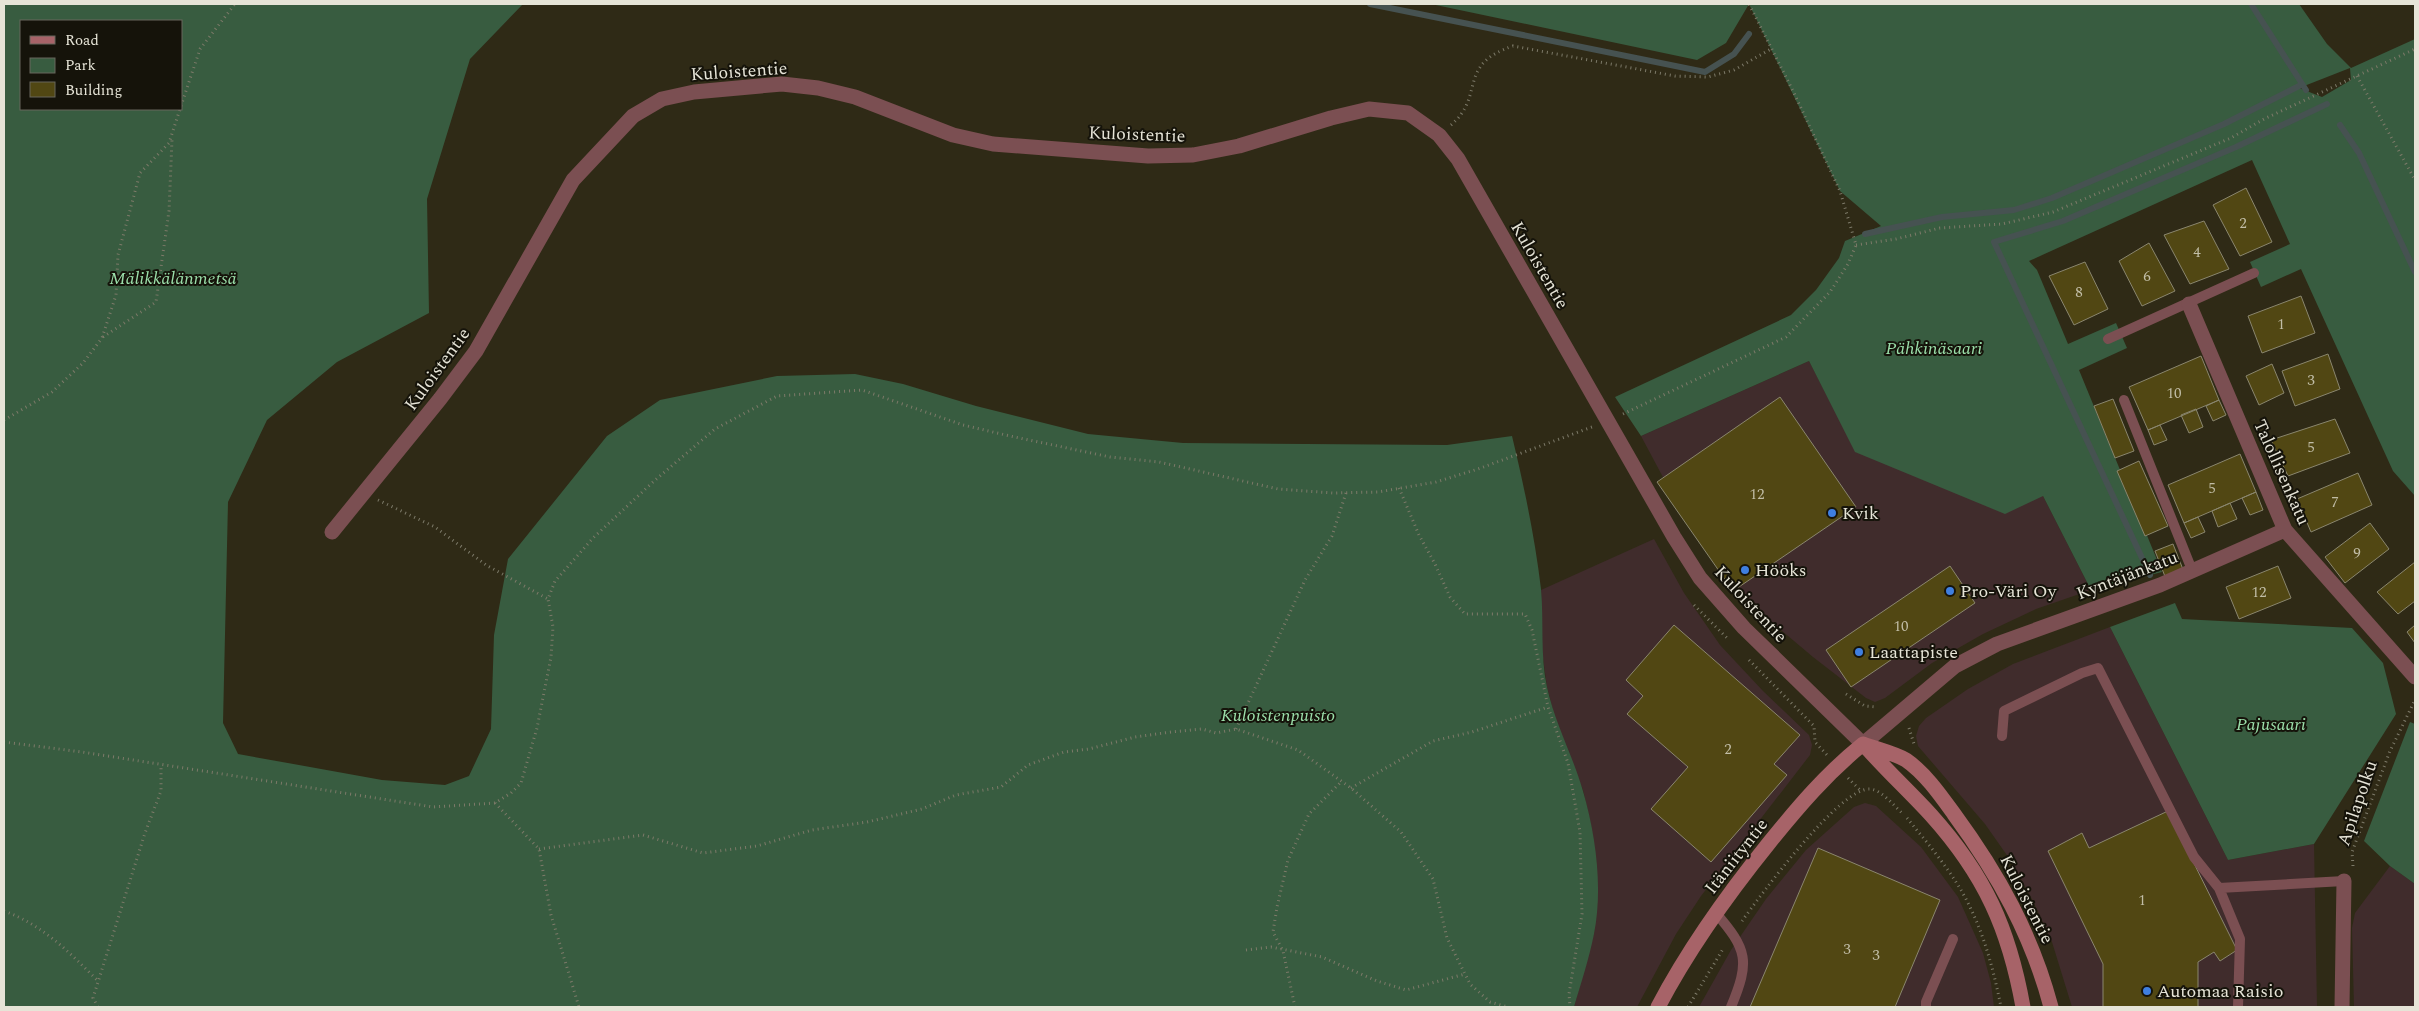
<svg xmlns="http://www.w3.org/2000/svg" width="2419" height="1011" font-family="Spectral,serif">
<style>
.commercial{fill:#402c2c}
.green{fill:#385c40;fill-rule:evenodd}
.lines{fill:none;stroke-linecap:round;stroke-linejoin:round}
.stream{stroke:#465251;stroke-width:6}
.building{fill:#514713;stroke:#8a866e}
.path{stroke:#7d7a69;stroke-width:3;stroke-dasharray:1 4;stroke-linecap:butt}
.lane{stroke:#7b4f52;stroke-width:10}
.street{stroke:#7b4f52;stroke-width:15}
.secondary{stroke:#a76368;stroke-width:15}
.shop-dot{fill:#3f7fe0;stroke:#15130a;stroke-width:2}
.labels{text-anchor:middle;stroke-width:4;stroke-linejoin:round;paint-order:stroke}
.number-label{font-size:15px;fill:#c1bda6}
.street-label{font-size:18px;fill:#e6e4d7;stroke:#15130a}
.park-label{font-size:18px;font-style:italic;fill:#9bdfaa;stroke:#15130a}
.poi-label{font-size:18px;fill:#e6e4d7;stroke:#15130a;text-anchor:start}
</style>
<rect width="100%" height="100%" fill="#2f2a16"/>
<path class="commercial" d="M1809 361 1856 452 2043 496 2091 590 2036 609 1983 634 1932 663 1885 698 1875 702 1866 698 1813 657 1762 614 1718 563 1680 509 1641 436Z
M1654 539 1684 593 1720 645 1763 691 1809 735 1812 745 1810 755 1701 896 1676 934 1637 1007H1574L1594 933 1597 897 1596 861 1591 825 1583 790 1556 722 1547 687 1542 651 1541 590Z
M2110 627 2228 860 2314 844 2317 1007H2072L2052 942 2033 901 2011 861 1985 824 1918 746 1916 736 1919 726 1926 718 1968 689 2013 664Z
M1865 803 1876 806 1921 847 1958 897 1983 953 1991 983 1994 1007H1699L1731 950 1766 899 1806 850 1854 807Z
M2390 866 2415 884V1007H2354L2352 928 2355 913Z"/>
<path class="green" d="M4 4H523L470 59 427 199 429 313 337 362 267 420 228 502 223 723 238 754 382 780 445 785 469 776 491 729 494 635 508 559 607 436 660 400 777 376 855 374 903 384 976 406 1088 434 1183 443 1447 445 1512 436C1524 486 1535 538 1541 589 1544 622 1540 654 1547 687 1555 724 1573 756 1583 791 1596 836 1603 888 1594 934 1589 959 1581 983 1574 1007H4ZM21 21H181V109H21Z
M1431 4H2299L2327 44 2351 68 2415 39V496L2393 471 2301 269 2261 287 2250 262 2290 244 2252 160 2029 261 2037 270 2068 344 2116 323 2127 348 2079 370 2162 572 2091 590 2043 496 2005 514 1855 452 1809 361 1641 436 1615 397 1791 315 1816 290 1839 258 1845 241 1881 226 1840 191 1749 4 1726 43 1697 60ZM2350 68 2351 80 2322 97 2299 88Z
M2175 603 2182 619 2352 628 2383 663 2396 714 2314 844 2228 860 2110 627Z
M2410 722 2415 724V884L2390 866 2364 841Z"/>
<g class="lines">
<path class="stream" d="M1370 4 1705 72 1734 54 1749 34
M2251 4 2306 90
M2340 125 2359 153 2415 272
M1865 234 1942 217 2014 210 2052 198 2224 124 2301 85
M2150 575 1994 242 2063 221 2236 147 2327 104"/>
</g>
<path class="building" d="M2246 188 2272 242 2240 256 2213 205Z
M2204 221 2229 269 2190 284 2164 235Z
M2149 243 2175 291 2142 306 2119 261Z
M2085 262 2108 309 2074 325 2049 276Z
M2301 296 2315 333 2262 353 2248 316Z
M2328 354 2340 389 2295 406 2282 371Z
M2201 356 2219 400 2148 430 2129 387Z
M2272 364 2284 393 2259 405 2246 376Z
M1780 397 1856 507 1733 591 1657 482Z
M2113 399 2134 451 2115 458 2094 406Z
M2219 400 2226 415 2213 421 2206 406Z
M2196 409 2203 427 2189 433 2181 415Z
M2335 419 2350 453 2288 476 2271 440Z
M2160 425 2167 440 2154 445 2148 430Z
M2240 454 2256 492 2184 523 2168 485Z
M2139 461 2168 526 2145 536 2117 471Z
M2358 473 2372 505 2311 532 2297 499Z
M2256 492 2263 510 2250 515 2242 498Z
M2230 503 2237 519 2218 527 2212 511Z
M2198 517 2205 532 2191 538 2184 523Z
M2370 523 2389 549 2345 583 2325 557Z
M2173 544 2184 572 2166 579 2155 551Z
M2415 562V601L2398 614 2377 592Z
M1950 566 1975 603 1851 687 1826 650Z
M2278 566 2291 598 2239 619 2226 587Z
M1674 625 1800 735 1774 764 1787 775 1711 862 1651 809 1688 767 1627 714 1643 696 1626 680Z
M2415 625V643L2407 632Z
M2168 811 2237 950 2220 961 2214 952 2198 962V1007H2103V964L2048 851 2082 833 2089 848Z
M1818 848 1940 900 1895 1007H1750Z"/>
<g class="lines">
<path class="path" d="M2357 76 2415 180
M181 106 200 49 235 4
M1451 125C1486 95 1456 65 1513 46L1675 76 1708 77 1734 70 1771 49
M1856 245 1896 239 1940 228 2002 224 2053 212 2231 138 2264 119 2415 49
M103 337 156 302 169 211 172 140
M1623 414 1786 337 1830 292 1848 264 1856 245 1840 191 1793 91 1749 4
M4 420 52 392 83 363 102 338 116 295 118 255 140 173 169 143 180 109
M1399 488 1419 535 1435 564 1450 597 1465 614H1525L1532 630 1548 707 1568 763 1580 832 1582 914 1569 994 1570 1007
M378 500 435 527 486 565 548 599
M1694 605 1727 638
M1749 660 1814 726 1815 742 1827 755
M1846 694 1865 706 1877 707
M1909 728 1914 744
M1236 729 1305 580 1332 536 1346 493
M4 742 82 752 433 807 495 803 511 793 521 783 537 728 551 657 553 627 548 599 555 581 593 538 653 482 715 429 777 396 862 390 963 425 1010 436 1110 457 1159 462 1278 489 1333 493 1378 492 1436 482 1478 469 1592 427
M1848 778 1860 790
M1351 788 1433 741 1472 732 1548 707
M495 803 539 849 551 915 579 1007
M1907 818C1929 845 1954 874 1969 905 1985 937 1994 972 2001 1007
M539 849 643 835 703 853 757 846 812 830 867 822 922 809 956 795 1001 787 1028 765 1064 752 1089 749 1135 737 1171 732 1202 729 1216 733 1236 729 1298 750 1351 788 1401 832 1433 879 1447 938 1470 984 1490 1002 1508 1007
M2353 866 2352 852 2390 751 2415 700
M4 911C43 925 69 952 98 981
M1742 921C1760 896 1840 787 1870 789 1882 790 1894 806 1903 814
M1246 950 1271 947 1322 957 1377 981 1406 990 1465 974
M98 1007 93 998 145 833 161 791V765
M1295 1007 1283 951 1273 932 1277 907 1288 860 1309 814 1342 781
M1688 1007 1723 949"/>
<path class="lane" d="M2108 339 2254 273
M2124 400 2192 570
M2002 736 2004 711 2082 673 2098 668 2194 857 2219 888 2240 939 2238 1007
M2219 888 2344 881
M1715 912C1748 950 1750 961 1731 1007
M1926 1007V1002L1953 939"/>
<path class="street" d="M2189 304 2285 530 2415 677
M332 532 440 399 476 351 573 180 633 116 662 99 694 92 782 84 818 88 855 97 953 135 993 144 1148 156 1193 155 1239 146 1331 118 1369 109 1408 113 1439 135 1458 159 1674 537 1700 578 1744 628 1863 744 1955 666 1997 644 2160 585 2285 530
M2342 1007 2344 881"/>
<path class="secondary" d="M1863 744C1876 749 1894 753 1906 760 1925 773 1941 796 1954 814 1998 874 2032 935 2051 1007
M1866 747C1887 771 1910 792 1931 815 1985 875 2009 929 2023 1007
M1658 1007C1689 948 1727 895 1769 843 1798 807 1827 773 1863 744"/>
</g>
<g class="shop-dot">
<circle cx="1832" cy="513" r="5"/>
<circle cx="1745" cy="570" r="5"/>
<circle cx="1950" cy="591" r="5"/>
<circle cx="1859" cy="652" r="5"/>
<circle cx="2147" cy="991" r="5"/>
</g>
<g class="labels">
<g class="number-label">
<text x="2243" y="228">2</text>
<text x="2197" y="257">4</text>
<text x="2147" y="281">6</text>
<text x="2079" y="297">8</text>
<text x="2281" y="329">1</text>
<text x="2311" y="385">3</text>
<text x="2174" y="398">10</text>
<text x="2311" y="452">5</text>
<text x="2212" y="493">5</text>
<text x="1757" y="499">12</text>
<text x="2335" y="507">7</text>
<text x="2357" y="558">9</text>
<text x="2259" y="597">12</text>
<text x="1901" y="631">10</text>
<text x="1728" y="754">2</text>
<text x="2142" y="905">1</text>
<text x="1847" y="954">3</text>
<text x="1876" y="960">3</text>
</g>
<g class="street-label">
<text transform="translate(739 71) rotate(-4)" y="6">Kuloistentie</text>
<text transform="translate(1137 134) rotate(2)" y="6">Kuloistentie</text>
<text transform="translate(1540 265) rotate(60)" y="6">Kuloistentie</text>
<text transform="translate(437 369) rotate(-54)" y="6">Kuloistentie</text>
<text transform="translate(2282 472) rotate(66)" y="6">Talollisenkatu</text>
<text transform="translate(2127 575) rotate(-21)" y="6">Kyntäjänkatu</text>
<text transform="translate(1751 604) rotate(47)" y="6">Kuloistentie</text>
<text transform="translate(2357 803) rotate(-71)" y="6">Apilapolku</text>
<text transform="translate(1736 856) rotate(-52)" y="6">Itäniityntie</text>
<text transform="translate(2027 899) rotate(63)" y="6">Kuloistentie</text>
</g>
<g class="park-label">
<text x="173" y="284">Mälikkälänmetsä</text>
<text x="1934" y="354">Pähkinäsaari</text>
<text x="1278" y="721">Kuloistenpuisto</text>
<text x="2271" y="730">Pajusaari</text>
</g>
<g class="poi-label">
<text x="1842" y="519">Kvik</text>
<text x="1755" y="576">Hööks</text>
<text x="1960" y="597">Pro-Väri Oy</text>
<text x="1869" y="658">Laattapiste</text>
<text x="2157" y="997">Automaa Raisio</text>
</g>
</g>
<rect width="2419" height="1011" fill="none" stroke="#e6e4d7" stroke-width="10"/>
<rect x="20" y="20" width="162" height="90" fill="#15130a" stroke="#69675c"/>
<rect x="30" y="36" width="25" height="8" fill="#a76368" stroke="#69675c"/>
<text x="65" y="45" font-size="15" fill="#e6e4d7">Road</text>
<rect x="30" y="58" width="25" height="15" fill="#385c40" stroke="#69675c"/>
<text x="65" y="70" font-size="15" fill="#e6e4d7">Park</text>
<rect x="30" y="82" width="25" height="15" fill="#514713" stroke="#69675c"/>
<text x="65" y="95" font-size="15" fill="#e6e4d7">Building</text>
</svg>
